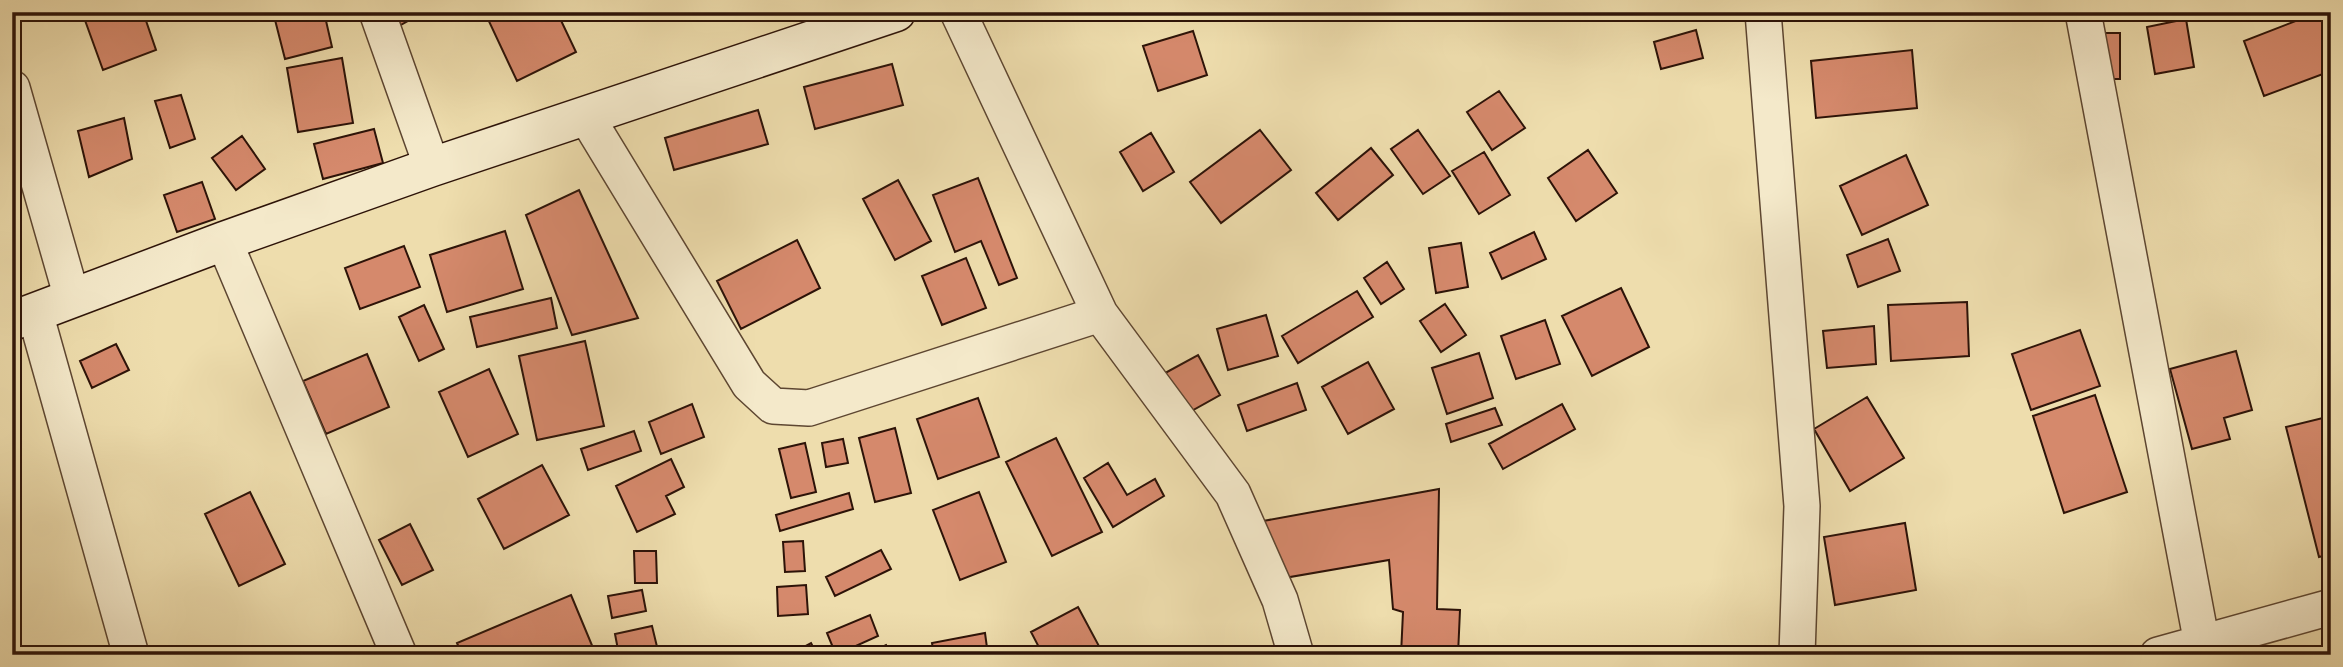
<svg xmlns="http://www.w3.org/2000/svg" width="2343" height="667" font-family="'Libre Caslon Text',serif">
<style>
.building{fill:#d5896c;stroke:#2d1308;stroke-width:2}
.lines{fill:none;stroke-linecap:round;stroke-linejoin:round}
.street-casing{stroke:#5d4631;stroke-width:38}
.secondary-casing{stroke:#2d1308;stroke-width:41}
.street{stroke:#f4e9ca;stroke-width:35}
.secondary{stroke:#f4e9ca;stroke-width:38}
</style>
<rect width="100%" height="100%" fill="#eeddad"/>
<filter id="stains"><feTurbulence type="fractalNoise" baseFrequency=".00286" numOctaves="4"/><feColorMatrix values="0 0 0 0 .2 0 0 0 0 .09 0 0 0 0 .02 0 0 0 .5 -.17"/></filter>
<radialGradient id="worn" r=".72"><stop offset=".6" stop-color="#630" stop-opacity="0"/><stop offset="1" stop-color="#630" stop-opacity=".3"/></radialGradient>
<path class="building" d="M82 12H143L156 50 103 70Z
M273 12H324L332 47 285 59Z
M392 12H424L397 27Z
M491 12H557L576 52 517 81 486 15Z
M2319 12H2331V71L2264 96 2244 41Z
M2186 19 2194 67 2155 74 2147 27Z
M1696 30 1703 58 1661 69 1654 42Z
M1193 31 1207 75 1158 91 1143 46Z
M2093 33H2120V79H2093Z
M1912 50 1917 108 1816 118 1811 61Z
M342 58 353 123 298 132 287 68Z
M892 64 903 105 815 129 804 87Z
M1499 91 1525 128 1492 150 1467 112Z
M181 95 195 139 170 148 155 101Z
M758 110 768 144 674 170 665 138Z
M124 118 132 159 89 177 78 131Z
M374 129 383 163 323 179 314 144Z
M1260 130 1291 170 1221 223 1190 182Z
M1418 130 1450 176 1423 194 1391 149Z
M1151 133 1174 172 1143 191 1120 152Z
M242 136 265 169 236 190 212 158Z
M1371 148 1393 175 1338 220 1316 193Z
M1588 150 1617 193 1576 221 1548 178Z
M1484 152 1510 195 1479 214 1452 171Z
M1906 155 1928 205 1862 235 1840 186Z
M978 178 1017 278 999 285 981 241 955 252 933 195Z
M898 180 931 241 895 260 863 199Z
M202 182 215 219 177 232 164 195Z
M579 190 638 318 572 335 526 215Z
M505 231 523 289 447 312 430 255Z
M1534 232 1546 259 1502 279 1490 253Z
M1888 239 1900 271 1858 287 1847 255Z
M797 240 820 288 741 329 717 281Z
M1461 243 1468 287 1436 293 1429 248Z
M404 246 420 287 360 309 345 268Z
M966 258 986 308 942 325 922 276Z
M1387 262 1404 289 1381 304 1364 278Z
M1621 288 1649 347 1592 376 1562 316Z
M1357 291 1373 317 1298 363 1282 336Z
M551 298 557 328 477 347 470 317Z
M1967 302 1969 356 1891 361 1888 305Z
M1445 304 1466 335 1441 352 1420 321Z
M424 305 444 349 419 361 399 317Z
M1266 315 1278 356 1228 370 1217 329Z
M1545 320 1560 364 1516 379 1501 336Z
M1874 326 1876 364 1827 368 1823 331Z
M2080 330 2100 386 2031 410 2012 354Z
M585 341 604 426 537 440 519 356Z
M116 344 129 370 92 388 80 361Z
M2236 351 2252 410 2224 418 2230 439 2192 449 2170 369Z
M1479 353 1493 398 1447 414 1432 368Z
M367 354 389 407 326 434 303 381Z
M1198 355 1220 395 1179 418 1156 378Z
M1368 362 1394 409 1348 434 1322 387Z
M489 369 518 434 468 457 439 392Z
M1297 383 1306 410 1247 431 1238 405Z
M2095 395 2127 492 2064 513 2033 416Z
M1867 397 1904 458 1850 491 1814 429Z
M978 398 999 457 938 479 917 419Z
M692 404 704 437 661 454 649 422Z
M1562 404 1575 429 1503 469 1489 444Z
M1495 408 1502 425 1451 442 1446 424Z
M2331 416V554L2319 557 2286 427Z
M895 428 911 493 875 502 859 438Z
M634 431 641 451 588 470 581 449Z
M1056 438 1102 532 1052 556 1006 462Z
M843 439 848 463 826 467 822 443Z
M805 443 816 492 791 498 779 449Z
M671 459 684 487 666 496 675 514 637 532 616 486Z
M1108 463 1127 495 1155 479 1164 496 1113 527 1084 478Z
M542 465 569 515 504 549 478 499Z
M1439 489 1437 609 1460 610 1458 655H1401L1403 612 1393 609 1389 560 1284 578 1263 521Z
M250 492 285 564 239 586 205 514Z
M979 492 1006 562 960 580 933 510Z
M849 493 853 509 780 531 776 515Z
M1905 523 1916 590 1835 605 1824 537Z
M410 524 433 570 402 585 379 540Z
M803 541 805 571 785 572 783 542Z
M881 550 891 569 835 596 826 577Z
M634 551H656L657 583H635Z
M806 585 808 614 778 616 777 587Z
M642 590 646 611 612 618 608 596Z
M571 595 596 655H462L457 643Z
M1078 607 1100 648 1087 655H1043L1031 632Z
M870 615 878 636 836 655 827 633Z
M652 626 659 655H619L615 634Z
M985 633 988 655H934L932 643Z
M811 643 817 655H789Z
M886 645 891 655H866Z"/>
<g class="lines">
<g class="street-casing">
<path id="street" d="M377 12 432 167
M958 12 1100 314 1233 494 1280 600 1296 655
M1763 12 1802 506 1797 655
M2083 12 2202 644
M12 88 72 298
M586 116 749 384 773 406 809 408 1100 314
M224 241 399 655
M35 313 131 655
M2158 655 2331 607"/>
</g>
<g class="secondary-casing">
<path id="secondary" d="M12 321 224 241 432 167 896 12"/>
</g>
<use href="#street" class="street"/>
<use href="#secondary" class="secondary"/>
</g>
<rect width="2343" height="667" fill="none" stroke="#eeddad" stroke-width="42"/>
<rect x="14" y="14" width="2315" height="639" fill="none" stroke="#2d1308" stroke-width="3.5"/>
<rect x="21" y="21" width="2301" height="625" fill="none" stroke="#2d1308" stroke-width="2"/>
<rect width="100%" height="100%" filter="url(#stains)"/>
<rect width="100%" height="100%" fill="url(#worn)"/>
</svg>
